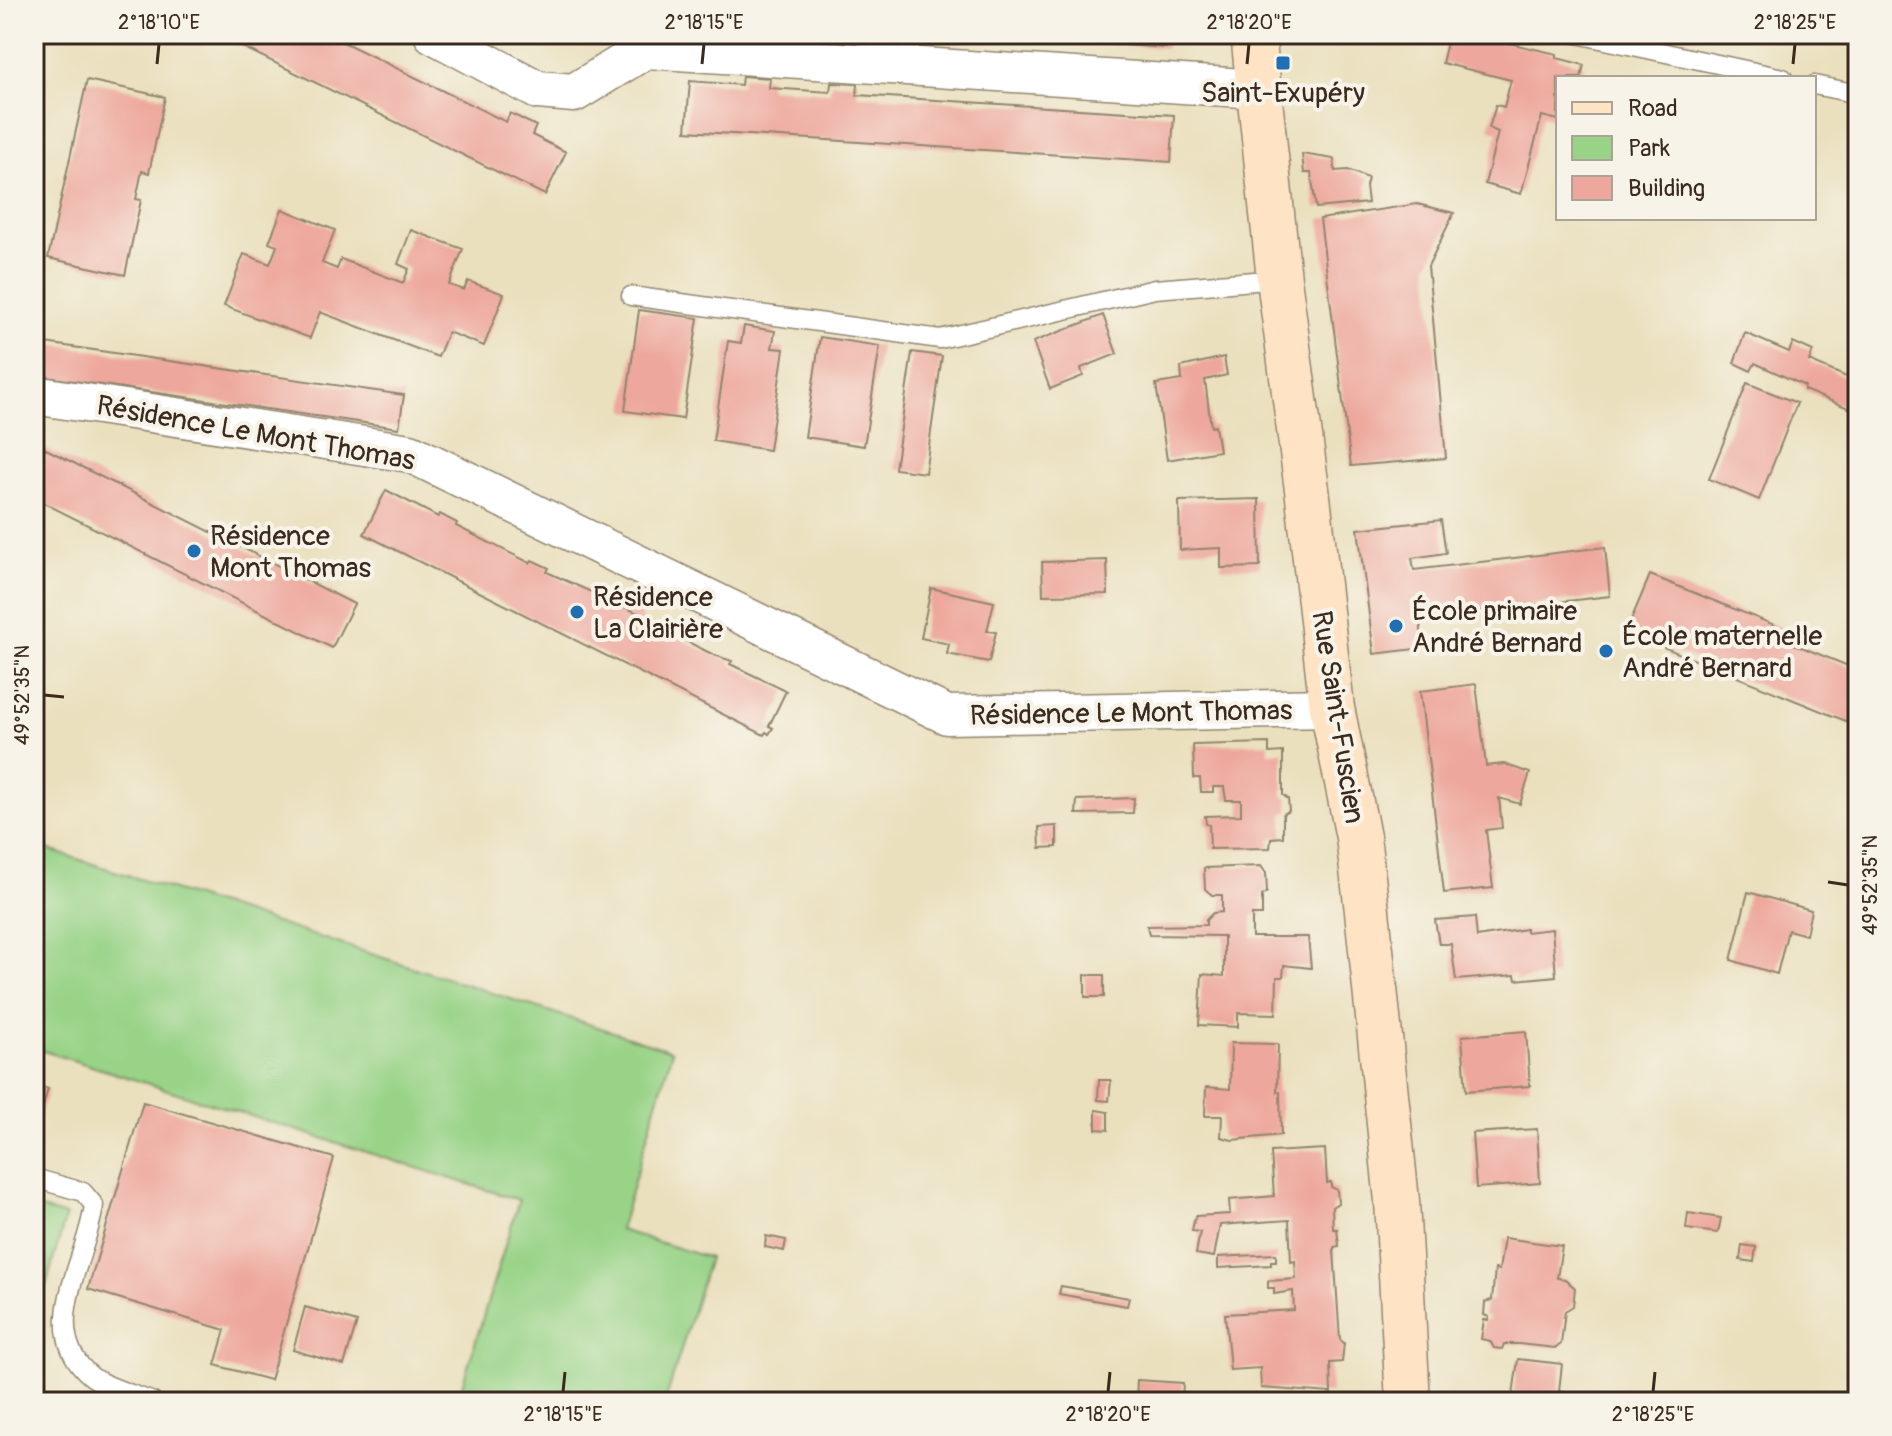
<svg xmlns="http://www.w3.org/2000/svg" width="1892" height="1436" font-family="Pangolin,sans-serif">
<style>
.green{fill:#98d387;stroke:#6a7e52;stroke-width:2}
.building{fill:#eea79c}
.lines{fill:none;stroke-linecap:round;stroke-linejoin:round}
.service-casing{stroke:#92856e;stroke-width:21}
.minor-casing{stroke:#92856e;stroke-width:41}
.secondary-casing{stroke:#92856e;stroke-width:47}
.service{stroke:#fff;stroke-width:18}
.minor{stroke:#fff;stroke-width:38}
.secondary{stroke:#fee4c5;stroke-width:44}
.ticks{fill:none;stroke:#3b2a1e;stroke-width:3}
.poi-dot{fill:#1f6fb2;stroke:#f7f3e8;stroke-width:3}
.labels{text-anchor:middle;stroke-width:8;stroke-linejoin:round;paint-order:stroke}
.poi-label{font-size:28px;fill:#3b2a1e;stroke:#f7f3e8;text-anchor:start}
.street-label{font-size:28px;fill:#3b2a1e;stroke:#f7f3e8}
.neatline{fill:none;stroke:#3b2a1e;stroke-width:3}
.ticks-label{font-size:20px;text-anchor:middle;fill:#3b2a1e}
</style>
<rect width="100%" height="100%" fill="#f7f3e8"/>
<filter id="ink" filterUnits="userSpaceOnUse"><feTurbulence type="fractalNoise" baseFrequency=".0125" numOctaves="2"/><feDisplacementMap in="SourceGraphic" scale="16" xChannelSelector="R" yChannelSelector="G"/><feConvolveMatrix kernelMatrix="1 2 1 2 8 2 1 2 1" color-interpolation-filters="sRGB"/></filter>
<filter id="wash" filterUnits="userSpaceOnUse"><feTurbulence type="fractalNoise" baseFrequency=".006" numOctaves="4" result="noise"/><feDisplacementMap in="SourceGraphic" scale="32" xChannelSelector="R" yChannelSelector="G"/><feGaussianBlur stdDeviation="1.8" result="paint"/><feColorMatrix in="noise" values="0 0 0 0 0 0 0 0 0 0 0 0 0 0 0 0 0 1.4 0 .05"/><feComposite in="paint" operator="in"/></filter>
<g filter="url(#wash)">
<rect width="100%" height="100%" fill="#eae0be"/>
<path class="green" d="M34 845 672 1051 620 1230 709 1258 665 1402H457L519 1200 34 1048Z
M34 1207 66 1216 34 1327Z"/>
<g id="blocks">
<path class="building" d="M216 34H327L506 122 510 113 536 126 532 135 566 152 545 195Z
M1096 34H1167L1166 48 1095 43Z
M1449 34H1468L1557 54V58L1584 65 1581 78H1558V120L1542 116 1521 194 1485 184 1498 132 1489 128 1496 105 1504 107 1511 80 1442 63Z
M742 76 770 78 769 88 830 92 831 83 858 84 857 95 1174 115 1171 162 686 131 690 81 741 85Z
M87 80 165 97 149 173 142 171 136 199 141 200 125 275 48 258Z
M1302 154 1334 159 1335 171 1348 170 1368 178 1366 186 1368 203 1316 208 1311 173H1304Z
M1417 204 1454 213 1428 266 1446 458 1351 466 1320 219Z
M282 209 335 230 322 263 337 269 341 259 403 283 409 269 398 264 411 230 463 249 449 285 464 290 468 281 504 294 484 346 448 332 438 357 320 312 310 338 224 306 244 254 270 264 277 246 269 243Z
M639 310 698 318 683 419 625 411Z
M1103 315 1117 354 1081 368 1083 376 1050 389 1033 342Z
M744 326 775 331 772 348 784 349 769 450 713 441 728 341 741 343Z
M1745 333 1789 352 1793 342 1813 351 1809 361 1858 382V412L1804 390 1805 386 1755 363 1751 371 1734 363Z
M820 337 880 346 864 446 805 437Z
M45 343 404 395 399 428 40 376Z
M912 352 942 356 925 473 895 469Z
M1224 357 1227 375 1205 380 1211 427 1215 426 1219 451 1167 460 1156 384 1182 380 1181 367Z
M1747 383 1797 403 1759 500 1709 479Z
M34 443 354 604 332 648 34 498Z
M386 490 438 517 440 514 457 523 456 526 530 563 532 560 549 568 547 572 642 615 640 618 714 655 732 661 730 664 786 691 769 726 773 728 769 734 766 732 764 735 364 534Z
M1259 499 1260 567 1221 568V548L1180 550 1179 501Z
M1441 520 1446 553 1412 558 1414 570 1605 547 1610 596 1419 618 1424 648 1374 654 1358 529Z
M1107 560 1108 594 1043 595 1042 562Z
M1650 575 1794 633 1789 642 1858 670V726L1626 632Z
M931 588 994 602 987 631 996 632 989 662 947 654 949 644 921 638Z
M1476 684 1486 766 1504 764 1530 773 1520 804 1499 798 1502 828 1486 830 1493 888 1444 893 1420 691Z
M1269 743V753L1283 752V795L1288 799 1289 811 1283 814V837L1271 838 1270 848 1210 849 1209 825 1206 824 1205 816 1241 815V800H1226L1224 787H1213V792H1201L1200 778H1194L1193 745Z
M1134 798 1133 813 1076 814 1077 800Z
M1057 826V847L1040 848 1039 827Z
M1261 866 1266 873 1267 892 1262 896V915H1252V937H1308L1311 968 1284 965 1283 977H1277L1276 1014 1238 1013V1027L1199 1025 1202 974 1224 976V936L1149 935 1147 926 1206 925V920L1213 913 1222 912V895H1212L1205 889 1204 868Z
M1748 892 1811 910 1806 935 1788 930 1777 974 1731 960Z
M1475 917 1477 937 1526 929V932L1552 929 1556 976 1516 980 1515 975 1456 980 1451 944H1439L1435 920Z
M1085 975H1104V997H1085Z
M1526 1031 1530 1086 1466 1091 1462 1036Z
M1231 1043 1278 1044 1277 1092H1280L1281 1135 1232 1140 1221 1137 1222 1116H1205L1206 1087 1230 1089Z
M1099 1080H1111L1109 1101 1098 1100Z
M34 1085 48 1089 35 1134 34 1133Z
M143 1102 334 1158 270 1380 215 1365 225 1330 88 1289Z
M1096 1110 1108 1112V1130L1096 1129Z
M1537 1129 1540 1183 1476 1188 1472 1133Z
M1325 1149 1327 1183 1331 1182V1187L1337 1190 1338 1203 1332 1207 1333 1229H1337L1339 1246 1334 1247V1250L1340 1340 1344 1343 1342 1362 1330 1363 1331 1393 1261 1388 1260 1368 1230 1370 1225 1314 1294 1310 1293 1291 1274 1294V1288H1268V1281L1296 1279 1295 1261 1291 1262 1289 1220 1220 1225 1214 1257 1196 1254 1200 1232 1192 1231 1194 1221 1196 1216 1230 1214 1229 1200 1274 1196 1271 1152Z
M1688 1213 1721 1218 1718 1233 1686 1229Z
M766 1236 786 1240 784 1251 765 1247Z
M1504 1238 1562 1246 1557 1278 1565 1279 1575 1288 1573 1306 1565 1311 1561 1344 1556 1348 1518 1344H1504L1502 1349 1494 1348 1490 1341 1481 1339 1484 1320H1488L1489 1317 1484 1315 1485 1302 1492 1300 1495 1269 1499 1270Z
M1742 1245 1756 1247 1754 1262 1740 1260Z
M1276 1254V1261H1271V1265L1218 1268V1257Z
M1061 1286 1129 1298 1127 1306 1059 1294Z
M305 1307 357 1322 344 1365 293 1350Z
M1518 1359 1562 1364 1559 1391 1567 1392 1566 1402H1512Z
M1137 1380 1183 1383 1182 1402 1136 1401Z"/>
</g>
</g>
<g filter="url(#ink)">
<use href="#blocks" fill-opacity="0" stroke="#92856e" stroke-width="2"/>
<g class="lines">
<g class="service-casing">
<path id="service" d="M1577 34 1783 78
M1814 85 1858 94
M631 296 940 339 1155 289 1279 279
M34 1178 83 1192 94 1205C87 1261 36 1331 91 1376 105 1387 136 1395 153 1402"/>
</g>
<g class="minor-casing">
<path id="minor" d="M433 34 538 90 574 93 646 49 1259 89
M34 395 410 453 947 715 1332 708"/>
</g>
<g class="secondary-casing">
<path id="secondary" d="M1253 34 1279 279 1308 497 1332 708 1358 837 1367 911 1397 1201 1408 1402"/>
</g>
<use href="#service" class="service"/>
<use href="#minor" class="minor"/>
<use href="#secondary" class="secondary"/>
</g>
</g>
<path class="ticks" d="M157 64 159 44M702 64 704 44M1247 64 1249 44M1793 64 1795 44M44 695 64 697M1828 882 1848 885M563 1392 565 1372M1108 1392 1110 1372M1653 1392 1655 1372"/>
<g class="poi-dot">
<rect x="1275" y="55" width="16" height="16" rx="4"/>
<circle cx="194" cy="551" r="8"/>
<circle cx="577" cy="612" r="8"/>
<circle cx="1396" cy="626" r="8"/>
<circle cx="1606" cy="651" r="8"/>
</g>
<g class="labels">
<g class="poi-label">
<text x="1283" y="102" text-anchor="middle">Saint-Exupéry</text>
<text x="210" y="545">Résidence<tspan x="210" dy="32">Mont Thomas</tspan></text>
<text x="593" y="606">Résidence<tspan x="593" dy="32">La Clairière</tspan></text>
<text x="1412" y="620">École primaire<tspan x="1412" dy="32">André Bernard</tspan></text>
<text x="1622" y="645">École maternelle<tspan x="1622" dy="32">André Bernard</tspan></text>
</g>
<g class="street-label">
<text transform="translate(256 432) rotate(10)" y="10">Résidence Le Mont Thomas</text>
<text transform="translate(1131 712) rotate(-1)" y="10">Résidence Le Mont Thomas</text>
<text transform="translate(1339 717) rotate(81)" y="10">Rue Saint-Fuscien</text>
</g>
</g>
<rect width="1892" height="1436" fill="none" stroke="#f7f3e8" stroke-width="88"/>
<rect x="1556" y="76" width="260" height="144" fill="#f7f3e8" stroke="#aca397" stroke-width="2"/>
<rect x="1572" y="102" width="40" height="12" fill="#fee4c5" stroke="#aca397" stroke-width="2"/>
<text x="1628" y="116" font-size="24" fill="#3b2a1e">Road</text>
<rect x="1572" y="136" width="40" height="24" fill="#98d387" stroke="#aca397" stroke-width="2"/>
<text x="1628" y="156" font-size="24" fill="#3b2a1e">Park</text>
<rect x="1572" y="176" width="40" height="24" fill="#eea79c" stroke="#aca397" stroke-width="2"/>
<text x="1628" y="196" font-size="24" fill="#3b2a1e">Building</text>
<rect x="44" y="44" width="1804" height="1348" class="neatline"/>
<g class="ticks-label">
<text x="159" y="29">2°18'10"E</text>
<text x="704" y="29">2°18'15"E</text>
<text x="1249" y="29">2°18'20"E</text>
<text x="1795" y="29">2°18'25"E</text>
<text transform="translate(22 695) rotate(-90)" y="7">49°52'35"N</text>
<text transform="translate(1870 885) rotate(-90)" y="7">49°52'35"N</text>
<text x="563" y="1421">2°18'15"E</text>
<text x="1108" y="1421">2°18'20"E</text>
<text x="1653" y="1421">2°18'25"E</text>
</g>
</svg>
